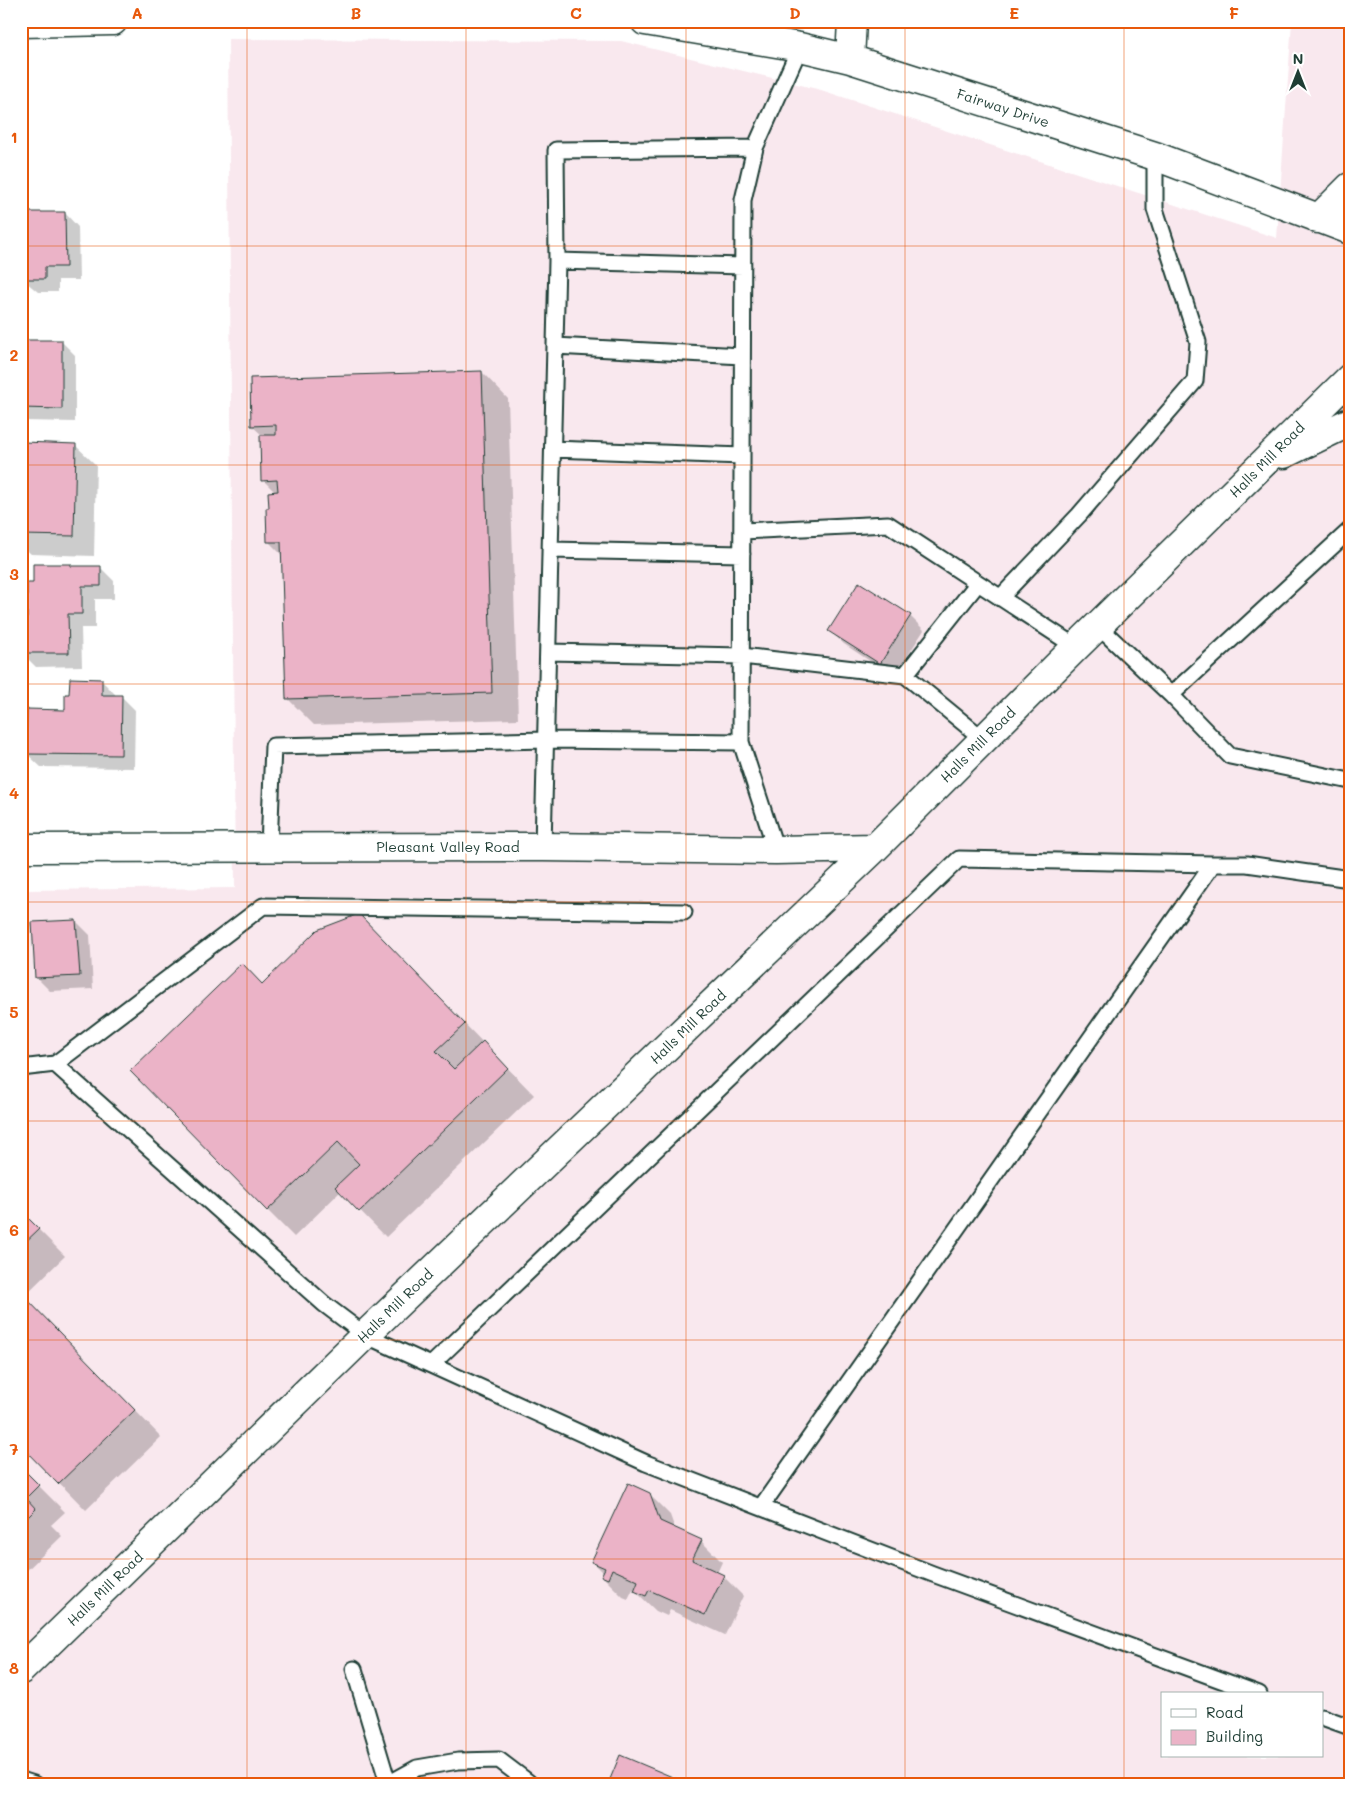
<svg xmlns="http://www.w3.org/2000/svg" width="1371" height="1805" font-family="Mali,sans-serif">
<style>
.built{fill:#f9e8ee;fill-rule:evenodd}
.shadow{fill:#0003}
.building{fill:#ebb3c7;stroke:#1f3d34}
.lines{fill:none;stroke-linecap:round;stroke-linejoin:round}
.lane-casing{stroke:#1f3d34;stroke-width:19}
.street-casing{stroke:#1f3d34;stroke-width:31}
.secondary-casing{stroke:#1f3d34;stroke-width:31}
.lane{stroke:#fff;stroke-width:15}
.street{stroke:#fff;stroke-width:28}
.secondary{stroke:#fff;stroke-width:28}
.grid{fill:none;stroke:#e8590c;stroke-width:1;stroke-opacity:0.55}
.labels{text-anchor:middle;stroke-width:4.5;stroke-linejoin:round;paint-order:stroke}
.street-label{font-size:14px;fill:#1f3d34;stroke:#fff}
.neatline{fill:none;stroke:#e8590c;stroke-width:2}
.grid-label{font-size:16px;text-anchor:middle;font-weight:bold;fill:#e8590c}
</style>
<rect width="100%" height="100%" fill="#fff"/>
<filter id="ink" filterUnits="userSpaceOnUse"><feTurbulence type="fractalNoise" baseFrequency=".02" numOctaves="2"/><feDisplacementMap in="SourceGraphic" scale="10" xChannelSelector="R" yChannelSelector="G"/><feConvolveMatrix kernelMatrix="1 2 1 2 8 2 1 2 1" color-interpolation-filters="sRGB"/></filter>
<g filter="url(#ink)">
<path class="built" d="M1292 21H1350V1784H21V890L235 888 228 39 621 41 821 90 1277 238ZM1162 1694H1322V1756H1162Z"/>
<path class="shadow" d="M65 213 78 227 79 280H58V292H38L21 278V246Z
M21 341 62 342 75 355V422L24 421 21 418Z
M482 372 508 399 518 719 314 725 287 698 283 556 268 541 270 509 275 492 263 480 262 435 252 426Z
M75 445 96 465 94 556 31 554 21 545V464Z
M71 565 73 567H100L114 581V599H95V628H81L82 666 36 667 22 653 35 584Z
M860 584 910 616 924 630 894 677 844 644 830 631Z
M101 680 115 694V696H121L135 710 134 768 41 767 27 754 66 711 70 695Z
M76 921 90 935 93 989 50 991 37 978Z
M385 942 534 1095 386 1237 341 1191 294 1237 267 1210 263 985Z
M21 1212 65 1256 24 1296 161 1437 86 1510 21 1444Z
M21 1468 65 1512 51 1525 62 1536 21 1576Z
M649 1494 670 1515 675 1529 701 1541 722 1562 717 1573 723 1576 743 1596 725 1635 670 1610 667 1616 656 1611 633 1589 628 1599 623 1597 602 1576 604 1573 592 1561Z"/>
<path class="building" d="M22 212H65L66 267H45V279H23Z
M21 340H62V409L21 408Z
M482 371 492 693 286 699 281 542H267L266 508H269L268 492 278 491 277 480 261 481 260 435H276V425L251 426 250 378Z
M23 442 76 444 74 536 21 535Z
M33 564H71V566H101V586H82V614H68L69 653H21V618H27V583H33Z
M859 582 911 615 880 664 828 631Z
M70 678 102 679V695H122L121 755 26 754 27 709 65 710V694H69Z
M359 914 465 1024 436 1051 454 1069 483 1041 508 1068 359 1212 335 1187 359 1164 338 1142 267 1211 130 1071 242 963 262 984 317 930Z
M76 920 80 976 35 978 32 922Z
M21 1211 39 1229 21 1246Z
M21 1293 135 1410 58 1484 21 1446Z
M21 1467 39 1485 26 1498 36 1509 21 1524Z
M628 1483 650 1493 660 1521 702 1540 692 1560 724 1575 705 1615 649 1590 646 1596 634 1591 638 1581 612 1569 608 1579 601 1576 605 1568 591 1562Z
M620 1755 689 1784H608Z"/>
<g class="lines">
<g class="lane-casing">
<path id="lane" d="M557 261 743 266
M555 346 742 356
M553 449 742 456
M742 531 888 524 1076 647
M550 550 742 554
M978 583 905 675 983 739
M1000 598 1079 515 1195 381 1198 342 1155 209V156
M1098 626 1171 695 1230 756 1350 781
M548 652 742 656 905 675
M1171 695 1350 530
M269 847 273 746 546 740 741 742
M543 847 557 261 556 150 755 148
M776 850 741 742 743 200 755 148 800 47
M55 1064 263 906 684 912
M21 1068 55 1064 324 1304 365 1335 646 1463 933 1574 1259 1694
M431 1365 959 859 1213 864
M761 1507 1213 864H1247L1350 879
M354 1669 388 1783
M1322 1717 1350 1727
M21 1780 34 1784
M388 1784 417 1768 458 1761 499 1760 528 1782V1784"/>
</g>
<g class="street-casing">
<path id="street" d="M645 21 800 47 850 59 1155 156 1350 230
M21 23 113 21
M850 59 852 21
M1318 219 1350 187"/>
</g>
<g class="secondary-casing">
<path id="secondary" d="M1284 454 1350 422
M21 848 543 847 776 850 875 848
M21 1670 365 1335 875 848 1076 647 1350 378"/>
</g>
<use href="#lane" class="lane"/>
<use href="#street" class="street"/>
<use href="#secondary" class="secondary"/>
</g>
</g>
<path class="grid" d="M247 21V1784M466 21V1784M686 21V1784M905 21V1784M1124 21V1784M21 246H1350M21 465H1350M21 684H1350M21 902H1350M21 1121H1350M21 1340H1350M21 1559H1350"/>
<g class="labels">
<g class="street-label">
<text transform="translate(1003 108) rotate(18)" y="5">Fairway Drive</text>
<text transform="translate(1267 460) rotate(-45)" y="5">Halls Mill Road</text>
<text transform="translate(978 745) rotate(-45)" y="5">Halls Mill Road</text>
<text x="448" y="852">Pleasant Valley Road</text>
<text transform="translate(688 1027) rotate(-44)" y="5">Halls Mill Road</text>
<text transform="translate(395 1306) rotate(-44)" y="5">Halls Mill Road</text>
<text transform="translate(105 1589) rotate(-44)" y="5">Halls Mill Road</text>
</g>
</g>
<rect width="1371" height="1805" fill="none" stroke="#fff" stroke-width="55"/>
<rect x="1161" y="1692" width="162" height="65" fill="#ffffff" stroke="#a5b1ae"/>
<rect x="1171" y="1709" width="25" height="8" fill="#ffffff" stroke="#a5b1ae"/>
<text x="1206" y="1718" font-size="15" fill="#1f3d34">Road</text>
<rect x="1171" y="1730" width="25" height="15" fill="#ebb3c7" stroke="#a5b1ae"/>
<text x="1206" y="1742" font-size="15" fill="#1f3d34">Building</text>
<g transform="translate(1298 72)" stroke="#ffffff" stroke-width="4" paint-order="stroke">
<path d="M0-4L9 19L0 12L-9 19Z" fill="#1f3d34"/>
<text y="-8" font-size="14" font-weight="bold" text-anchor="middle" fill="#1f3d34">N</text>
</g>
<rect x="28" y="28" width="1316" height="1750" class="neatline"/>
<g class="grid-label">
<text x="137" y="19">A</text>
<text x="356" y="19">B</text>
<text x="576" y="19">C</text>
<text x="795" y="19">D</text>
<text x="1014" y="19">E</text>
<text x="1234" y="19">F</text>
<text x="14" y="143">1</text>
<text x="14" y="361">2</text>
<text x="14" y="580">3</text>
<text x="14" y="799">4</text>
<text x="14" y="1018">5</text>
<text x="14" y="1236">6</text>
<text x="14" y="1455">7</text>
<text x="14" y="1674">8</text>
</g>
</svg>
